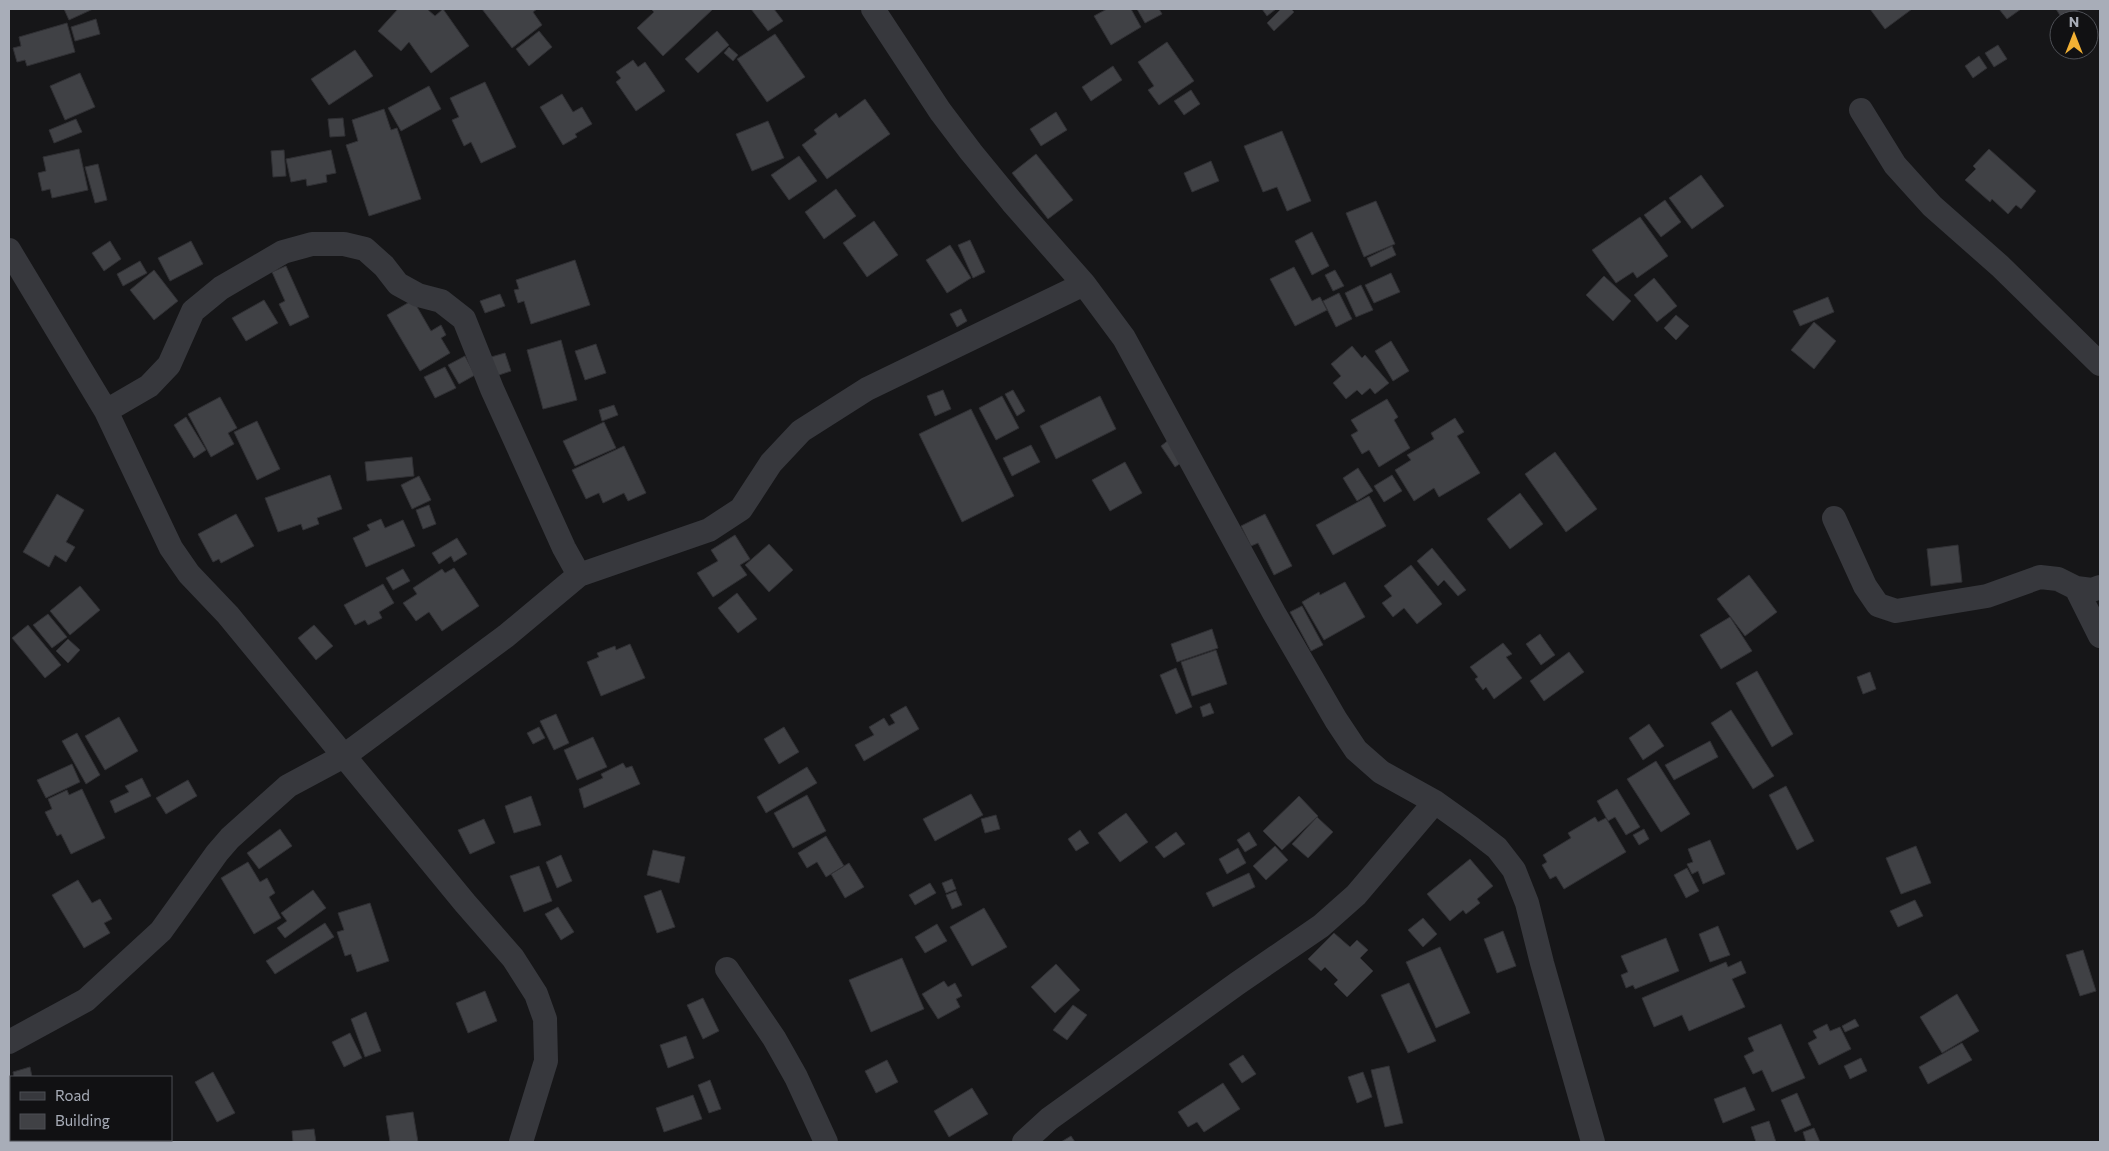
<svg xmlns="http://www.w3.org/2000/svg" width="2109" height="1151" font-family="Commissioner,sans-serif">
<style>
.building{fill:#404145;stroke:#303034}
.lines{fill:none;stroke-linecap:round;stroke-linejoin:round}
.minor{stroke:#37383d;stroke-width:24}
</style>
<rect width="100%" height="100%" fill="#161618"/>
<path class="building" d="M64 9H93L69 20Z
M398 9H427L435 16 443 9 469 46 431 73 409 42 401 51 378 31Z
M482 9H537L533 12 542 25 512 48Z
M651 9H711L712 10 663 56 637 28 654 12Z
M751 9H774L783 21 768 31Z
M1107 9H1131L1141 27 1111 45 1094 16Z
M1137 9H1159L1162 14 1145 23Z
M1262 9H1276L1267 16Z
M1281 9H1291L1294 12 1274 31 1267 23Z
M1870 9H1912L1885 29Z
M1999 9H2021L2007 19Z
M2056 9H2080L2063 20Z
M96 19 100 34 75 41 71 27Z
M67 23 75 52 27 66 25 60 17 62 13 48 21 46 19 37Z
M539 31 552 47 529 66 516 49Z
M717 31 729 45 698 73 685 59Z
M775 34 805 77 767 102 737 59Z
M1167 42 1194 81 1159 105 1148 90 1154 86 1138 62Z
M1998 45 2007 59 1994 67 1985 53Z
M729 47 738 55 733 61 724 53Z
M355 50 373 76 329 105 311 79Z
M1979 56 1987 68 1973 78 1965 66Z
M633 60 638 67 645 62 665 91 636 111 616 82 621 78 616 72Z
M1113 66 1122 80 1091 101 1082 87Z
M80 73 95 107 65 120 50 86Z
M485 82 516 147 481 163 471 142 464 146 452 120 459 117 450 98Z
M429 86 441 109 401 131 388 108Z
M1191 90 1200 104 1184 115 1174 101Z
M562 94 573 112 582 107 592 124 575 134 577 137 563 145 540 107Z
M865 99 890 134 827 179 802 145 817 134 814 130 836 113 839 118Z
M384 109 391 130 397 128 421 199 369 216 346 145 358 141 352 120Z
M1056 112 1067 130 1041 146 1030 129Z
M343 118 345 136 330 137 328 119Z
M76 119 82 132 54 143 49 130Z
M768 121 784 158 752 171 736 134Z
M1282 131 1311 201 1287 211 1277 187 1263 192 1244 146Z
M79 149 88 190 52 198 50 189 42 191 38 173 46 171 43 157Z
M1989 149 2036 191 2021 209 2016 205 2008 214 1992 199 1990 202 1965 180 1976 169 1973 166Z
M284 150 286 176 273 177 271 151Z
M331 150 336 173 326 175 327 182 307 186 306 179 291 182 286 159Z
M1036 154 1073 200 1048 219 1012 173Z
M799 156 817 181 789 200 771 175Z
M1211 161 1219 181 1192 192 1184 173Z
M98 164 107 200 95 203 85 167Z
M1701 175 1724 206 1692 229 1669 198Z
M836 189 856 216 824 239 805 212Z
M1665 200 1681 222 1661 237 1644 215Z
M1376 201 1395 244 1364 257 1346 213Z
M1640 217 1668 256 1637 278 1633 272 1616 283 1592 250Z
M874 221 898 255 867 277 843 243Z
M1312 232 1329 266 1312 275 1295 241Z
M970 240 985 272 973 278 958 245Z
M110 241 121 259 104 271 92 253Z
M191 241 203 264 170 281 158 258Z
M950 245 971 278 947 293 926 260Z
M1392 246 1396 255 1371 267 1367 258Z
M575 260 590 305 531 324 524 301 518 303 514 290 519 289 516 280Z
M140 261 147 273 123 286 117 274Z
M286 266 309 317 290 326 279 304 285 301 272 272Z
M1294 267 1312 301 1320 297 1327 310 1295 326 1270 279Z
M154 270 178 301 154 320 130 290Z
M1335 270 1344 286 1333 291 1325 275Z
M1391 273 1400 292 1374 303 1365 285Z
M1604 276 1631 301 1613 321 1586 295Z
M1654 278 1677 306 1657 322 1634 295Z
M1361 285 1373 310 1356 317 1345 293Z
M1339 293 1352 319 1336 327 1323 301Z
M500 294 505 306 485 313 480 301Z
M1828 297 1834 312 1800 326 1793 311Z
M264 300 278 323 246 341 232 318Z
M413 300 431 331 441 325 446 335 441 338 450 353 420 371 387 315Z
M961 309 967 321 957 327 950 314Z
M1676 315 1689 326 1676 340 1664 328Z
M1814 322 1836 341 1814 369 1791 350Z
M561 340 577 400 543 409 527 350Z
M1391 341 1409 371 1393 381 1375 351Z
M596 344 606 373 585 380 575 351Z
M1352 346 1362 358 1365 355 1389 383 1375 394 1370 388 1362 395 1357 390 1346 399 1333 383 1341 376 1331 364Z
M505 353 511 371 496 376 491 357Z
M465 356 475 375 459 384 448 365Z
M445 367 456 388 435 398 424 377Z
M943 390 951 409 935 416 927 396Z
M1013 390 1025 411 1017 416 1005 394Z
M1002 396 1019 428 996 440 979 408Z
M1100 396 1116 429 1056 459 1040 426Z
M220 397 237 428 228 433 234 444 211 457 188 414Z
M1387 399 1398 417 1394 420 1410 448 1379 467 1369 450 1362 454 1351 435 1358 431 1351 420Z
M614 405 618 415 602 421 599 410Z
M971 409 1014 496 962 522 919 434Z
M186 417 206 450 194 458 174 425Z
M1455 418 1464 432 1457 436 1480 473 1439 497 1434 488 1414 501 1395 470 1411 460 1407 455 1434 439 1431 433Z
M257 421 280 469 257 480 234 432Z
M604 422 616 448 575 466 563 441Z
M1170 439 1184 461 1175 467 1161 446Z
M1031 445 1040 462 1012 476 1003 458Z
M624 446 646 493 628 501 624 493 603 503 599 493 586 499 572 470Z
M1555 452 1597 509 1566 532 1525 474Z
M412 457 414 476 367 481 365 462Z
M1125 462 1142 493 1110 511 1092 480Z
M1358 468 1373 491 1357 501 1343 478Z
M330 475 342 509 317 518 319 524 303 530 301 524 278 532 265 498Z
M1392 475 1402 491 1384 502 1374 486Z
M419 476 431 500 412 509 401 485Z
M1520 493 1543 524 1510 549 1487 519Z
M57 494 84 510 66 542 75 547 66 562 55 555 49 567 23 552Z
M1369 496 1386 526 1333 555 1316 525Z
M429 505 436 524 423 529 416 510Z
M236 514 254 546 221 563 219 559 213 562 198 534Z
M1265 514 1292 566 1274 575 1258 543 1251 546 1241 526Z
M381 519 385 528 403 520 415 546 366 567 353 538 370 530 367 525Z
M735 535 750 559 740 565 747 575 713 597 697 573 718 561 711 550Z
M457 538 467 554 454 562 451 556 439 564 432 553Z
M769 544 793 570 769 592 745 565Z
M1958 545 1962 582 1931 586 1927 549Z
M1432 548 1466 590 1458 596 1444 580 1438 586 1417 561Z
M1411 565 1442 604 1417 624 1404 608 1393 617 1382 603 1392 596 1384 586Z
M454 568 479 606 442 631 429 612 416 621 403 603 417 594 413 588 442 569 445 573Z
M403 569 410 581 393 590 386 578Z
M1749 575 1777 612 1745 636 1717 599Z
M1345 582 1365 617 1324 640 1302 602 1319 592 1320 595Z
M383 584 394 603 379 612 382 618 368 625 365 620 355 625 344 605Z
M80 586 100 610 70 635 50 611Z
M737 593 757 619 738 633 718 608Z
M1302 606 1323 645 1311 651 1290 612Z
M48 614 67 637 52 648 33 625Z
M1730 617 1752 651 1721 669 1700 635Z
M28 625 61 665 45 678 12 638Z
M314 625 333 646 316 660 298 638Z
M1212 629 1218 648 1177 662 1171 644Z
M1540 634 1555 655 1541 665 1526 644Z
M68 639 80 650 68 663 56 651Z
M1503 643 1512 654 1506 657 1522 678 1494 699 1486 687 1483 690 1475 679 1478 677 1470 667Z
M630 644 645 678 601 696 587 662 599 657 597 653 615 646 616 650Z
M1216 650 1227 684 1192 696 1181 662Z
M1569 652 1584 672 1544 701 1530 681Z
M1176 668 1192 707 1176 714 1160 675Z
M1757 671 1793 734 1772 747 1736 683Z
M1870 672 1876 689 1863 694 1857 677Z
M1210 703 1214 713 1203 717 1200 707Z
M906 706 919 729 864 761 855 745 874 735 869 727 884 718 889 726 895 723 890 715Z
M1731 710 1774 776 1753 789 1711 723Z
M556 714 569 743 554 750 540 721Z
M119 717 138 751 105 770 85 736Z
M1649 724 1664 746 1643 760 1629 738Z
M539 727 545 738 533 744 527 733Z
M784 727 799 752 779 764 764 739Z
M77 733 100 775 86 784 62 741Z
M593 737 607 767 577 780 564 750Z
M1710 741 1718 757 1674 780 1665 765Z
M1656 761 1690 814 1661 832 1627 779Z
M623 763 626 768 632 766 640 784 584 808 579 789 603 778 601 774Z
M72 764 80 782 46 798 37 780Z
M807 767 817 783 766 813 757 797Z
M142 778 151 796 115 813 110 801 129 792 125 786Z
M188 780 197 796 166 814 156 798Z
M1786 786 1814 841 1797 850 1769 795Z
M82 789 105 838 71 854 61 834 57 836 45 812 52 809 48 799 67 790 69 795Z
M1617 789 1640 827 1626 835 1615 817 1608 821 1597 801Z
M971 794 983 815 935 841 923 819Z
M807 795 826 831 793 848 774 813Z
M531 796 541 825 514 833 505 806Z
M1299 796 1318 816 1282 850 1263 831Z
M1126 813 1148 842 1120 862 1098 833Z
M996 815 1000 829 985 833 981 819Z
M1317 817 1333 832 1308 858 1292 844Z
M1595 817 1598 822 1606 818 1626 852 1564 889 1556 876 1550 879 1542 865 1547 862 1543 855 1571 838 1568 833Z
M484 819 495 843 470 854 458 830Z
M280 829 292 846 259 869 247 853Z
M1644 829 1649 839 1639 845 1633 835Z
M1080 830 1089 843 1076 851 1068 839Z
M1176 832 1185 844 1164 858 1155 847Z
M1249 832 1257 845 1245 852 1237 840Z
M826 836 844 866 826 877 817 862 807 868 798 853Z
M1710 840 1725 874 1703 884 1698 871 1692 874 1687 864 1693 862 1688 849Z
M1275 846 1288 860 1266 880 1253 866Z
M1916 846 1931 883 1901 894 1886 858Z
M1238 848 1246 863 1227 874 1219 859Z
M653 850 685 857 679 883 647 875Z
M561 855 572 881 557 888 546 862Z
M1470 859 1493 886 1477 899 1480 903 1466 914 1463 910 1450 921 1427 894Z
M248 862 260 882 267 878 275 893 269 897 281 918 254 934 221 878Z
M849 863 864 887 845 898 831 874Z
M539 866 552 901 524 912 510 876Z
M1687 868 1699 891 1686 898 1674 875Z
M1249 873 1255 887 1213 907 1206 893Z
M952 879 956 889 946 893 942 883Z
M78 880 92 903 100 899 112 919 104 923 110 933 84 948 52 895Z
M930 883 936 893 915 905 909 895Z
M313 890 326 908 285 938 277 928 287 921 281 913Z
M661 890 675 927 657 933 644 896Z
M956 891 962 905 952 909 946 895Z
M1915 900 1923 916 1898 927 1890 911Z
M370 903 389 961 357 972 351 954 345 956 337 932 344 930 338 913Z
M558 907 574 932 561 940 545 914Z
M984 908 1007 947 972 966 950 927Z
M1423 918 1437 934 1423 947 1408 930Z
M325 923 334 937 275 974 266 961Z
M937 924 947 941 925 953 915 937Z
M1718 926 1730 955 1710 962 1699 934Z
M1503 931 1516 966 1497 973 1484 939Z
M1334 933 1350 947 1357 940 1368 950 1360 958 1373 971 1347 997 1334 984 1338 980 1325 967 1321 971 1308 959Z
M1666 938 1679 971 1635 989 1633 985 1626 988 1621 975 1628 972 1621 956Z
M1440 947 1470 1013 1436 1028 1406 962Z
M2083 950 2096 991 2080 996 2066 955Z
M902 958 924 1009 871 1032 849 980Z
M1741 961 1746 973 1732 979 1745 1007 1689 1031 1682 1015 1654 1027 1642 998 1726 962 1728 967Z
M1056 964 1080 990 1055 1013 1031 987Z
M944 981 948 987 955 983 962 996 956 999 960 1007 938 1019 922 994Z
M1409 983 1436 1041 1408 1053 1381 995Z
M485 991 497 1021 468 1033 456 1003Z
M1957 994 1979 1031 1942 1053 1920 1017Z
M703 998 719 1031 703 1039 687 1005Z
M1073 1005 1087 1015 1067 1040 1053 1030Z
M366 1012 381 1051 365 1057 351 1019Z
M1855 1019 1859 1026 1845 1032 1842 1026Z
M1781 1024 1805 1078 1772 1092 1762 1070 1753 1074 1744 1056 1754 1051 1748 1038Z
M1827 1024 1830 1031 1840 1027 1851 1049 1819 1065 1808 1043 1817 1038 1813 1031Z
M350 1033 362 1058 344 1067 332 1042Z
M686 1036 694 1058 668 1068 660 1045Z
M1962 1043 1972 1060 1928 1084 1919 1067Z
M1243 1055 1256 1074 1242 1083 1229 1064Z
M1861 1058 1867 1071 1850 1079 1844 1066Z
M887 1060 898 1082 876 1093 865 1071Z
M1389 1066 1403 1123 1385 1127 1371 1070Z
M30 1067 32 1077H14L13 1072Z
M213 1072 235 1113 217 1122 195 1082Z
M1363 1072 1372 1097 1357 1103 1348 1077Z
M710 1080 721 1109 709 1113 698 1085Z
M1223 1083 1240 1109 1204 1132 1197 1122 1188 1127 1178 1112Z
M1745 1087 1755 1110 1723 1123 1714 1099Z
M972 1088 988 1114 949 1137 934 1111Z
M1797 1093 1811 1125 1795 1132 1781 1100Z
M693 1095 702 1119 664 1132 656 1108Z
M413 1112 418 1142H390L386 1116Z
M1769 1121 1776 1142H1756L1751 1127Z
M1814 1128 1820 1142H1806L1803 1132Z
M314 1129 316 1142H293L292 1131Z
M1071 1136 1075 1142H1061Z"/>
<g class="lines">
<path class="minor" d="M873 9 940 111 971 152 1012 202 1084 284 1124 338 1274 613 1336 720 1356 750 1381 772 1435 802 1470 827 1497 848 1514 870 1527 903 1542 963 1593 1142
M1861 110 1895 165 1932 206 2000 266 2100 364
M9 250 106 411 171 548 189 574 228 615 465 903 513 958 536 994 545 1019 546 1061 521 1142
M106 411 149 386 169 365 193 311 221 288 283 252 312 244H344L365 249 384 266 398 284 418 295 441 301 464 319 492 389 564 548 579 575
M1834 518 1865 586 1878 605 1896 611 1987 596 2040 577 2058 579 2076 588 2092 590 2100 587
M2076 588 2100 636
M727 969 774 1038 796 1077 826 1142
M9 1042 86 1000 161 931 217 853 230 838 288 786 344 756 506 636 579 575 709 530 741 509 771 463 801 431 867 389 1084 284
M1024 1142 1049 1119 1238 983 1321 926 1356 895 1435 802"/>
</g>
<rect width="2109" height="1151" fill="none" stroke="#a8adb8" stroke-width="20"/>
<rect x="10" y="1076" width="162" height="65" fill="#111113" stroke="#4d4f55"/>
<rect x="20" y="1092" width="25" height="8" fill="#37383d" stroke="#4d4f55"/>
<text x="55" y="1101" font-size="15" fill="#a8adb8">Road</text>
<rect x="20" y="1114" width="25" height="15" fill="#404145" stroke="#4d4f55"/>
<text x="55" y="1126" font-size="15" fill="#a8adb8">Building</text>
<g transform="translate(2074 35)"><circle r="24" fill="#111113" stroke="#4d4f55"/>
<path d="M0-4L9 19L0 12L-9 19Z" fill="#f2b134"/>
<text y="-8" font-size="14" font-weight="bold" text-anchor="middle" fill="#a8adb8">N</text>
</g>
</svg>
